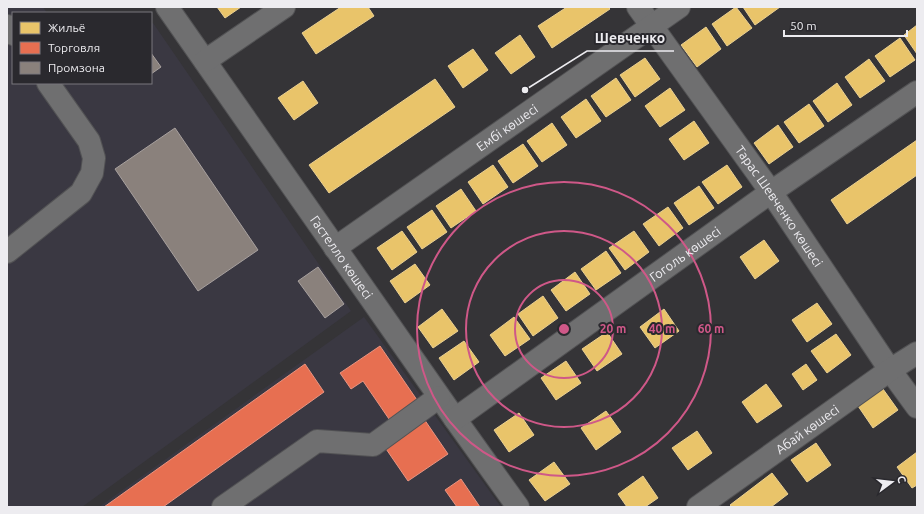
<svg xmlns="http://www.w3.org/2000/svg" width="924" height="514" font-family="Ubuntu,sans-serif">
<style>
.built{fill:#3a3842}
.homes{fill:#e9c46a;stroke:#ead092}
.shops{fill:#e76f51;stroke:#e99481}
.industry{fill:#8a817c;stroke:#a8a19f}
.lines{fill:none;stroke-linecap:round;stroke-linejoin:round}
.minor-casing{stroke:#525254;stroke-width:24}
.minor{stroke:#6f6f70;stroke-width:22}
.ring{fill:none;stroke:#cf5888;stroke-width:2}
.labels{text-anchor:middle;stroke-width:4;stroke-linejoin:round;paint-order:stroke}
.street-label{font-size:13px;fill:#edecf0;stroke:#2a292e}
.centre{fill:#cf5888;stroke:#2a292e;stroke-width:2}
.ring-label{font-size:12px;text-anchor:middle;font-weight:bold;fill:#cf5888;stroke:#2a292e;stroke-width:4;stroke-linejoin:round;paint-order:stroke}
.leader{fill:none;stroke:#edecf0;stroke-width:1.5}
.callout-dot{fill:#edecf0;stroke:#2a292e;stroke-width:1.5}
.callout-label{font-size:14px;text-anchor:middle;font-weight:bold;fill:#edecf0;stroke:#2a292e;stroke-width:4;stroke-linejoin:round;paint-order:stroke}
</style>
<rect width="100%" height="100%" fill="#353437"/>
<path class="built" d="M7 7H43L47 13H13V83H151V24L153 23 351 311 82 507H7Z
M364 317 501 507H99Z"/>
<path class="homes" d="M217 7H241L225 18Z
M341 7H368L374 16 316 54 302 33Z
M567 7H608L610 9 552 48 538 26Z
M736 7 752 28 727 46 712 24Z
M743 7H780L755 25Z
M917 25V54L904 35Z
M706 27 721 49 697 67 681 45Z
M520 35 535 57 511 74 495 53Z
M900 38 915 60 890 77 875 56Z
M473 49 488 70 463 88 448 66Z
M645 58 660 79 635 97 620 75Z
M869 59 885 81 860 98 845 77Z
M616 78 631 100 606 117 591 96Z
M435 79 455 107 329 193 309 165Z
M303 81 318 103 294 120 278 98Z
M837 83 852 105 828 122 813 101Z
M670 88 685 110 660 127 645 106Z
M586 99 601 121 576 138 561 117Z
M809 104 824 126 799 143 784 122Z
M694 121 709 143 684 160 669 139Z
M552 123 567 145 542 162 527 141Z
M778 125 793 147 769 164 754 143Z
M917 140V175L847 224 831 200Z
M523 144 538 166 513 183 498 161Z
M493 165 508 187 483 204 468 182Z
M727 165 742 187 718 204 702 182Z
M699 186 714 208 689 225 674 203Z
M461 189 476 211 451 228 436 206Z
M668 207 683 228 659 246 643 224Z
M432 210 447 232 422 249 407 227Z
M402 231 417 252 392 270 377 248Z
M634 231 649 252 625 270 609 248Z
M764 240 779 261 755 279 740 257Z
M606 251 621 273 596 290 581 269Z
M415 264 430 285 405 303 390 281Z
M575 272 590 294 566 311 551 290Z
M543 296 558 318 533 336 518 314Z
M817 303 832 324 807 342 792 320Z
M442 309 458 331 433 348 418 327Z
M664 309 679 331 655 348 640 327Z
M514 317 530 339 505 356 490 335Z
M607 332 622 354 597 371 582 349Z
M836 334 851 355 827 373 811 351Z
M464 341 479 362 454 380 439 358Z
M566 361 581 383 556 400 541 378Z
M806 364 817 380 803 390 792 374Z
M766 384 782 406 757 423 742 402Z
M883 389 898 410 873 428 858 406Z
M606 411 621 432 596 450 581 428Z
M519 413 534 435 509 452 494 430Z
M697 431 712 453 688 470 672 448Z
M816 443 831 465 807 482 791 460Z
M917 452V485L912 488 897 467Z
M554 462 570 484 545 501 529 480Z
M772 473 788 494 771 507H732L730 505Z
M643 476 658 498 645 507H627L618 494Z"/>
<path class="shops" d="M380 346 417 400 389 419 363 381 351 389 340 373Z
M305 364 324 392 163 507H104Z
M422 416 448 454 408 481 382 443Z
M461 479 480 507H457L445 490Z"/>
<path class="industry" d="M151 53 161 67 151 74Z
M175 128 258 250 198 291 115 169Z
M318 267 344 304 325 318 298 281Z"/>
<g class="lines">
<g class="minor-casing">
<g id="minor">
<path id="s1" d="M167 7 455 419 518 507"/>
<path id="s2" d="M638 7 771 192 890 370 917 407"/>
<path d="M7 26 13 34"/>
<path d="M205 61 284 7"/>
<path id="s3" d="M335 248 679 7"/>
<path d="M7 252 81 193 92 173 94 158 89 141 48 83"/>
<path id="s4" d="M455 419 771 192 917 92"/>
<path d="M223 507 317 441 373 445 439 397"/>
<path id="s5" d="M698 507 890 370 917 353"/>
</g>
</g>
<use href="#minor" class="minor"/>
</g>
<g class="ring">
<circle cx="564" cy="329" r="49"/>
<circle cx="564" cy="329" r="98"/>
<circle cx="564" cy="329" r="147"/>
</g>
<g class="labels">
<g class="street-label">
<text dy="5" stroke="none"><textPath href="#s3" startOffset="210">Ембі көшесі</textPath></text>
<text dy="5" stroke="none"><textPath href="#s2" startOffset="244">Тарас Шевченко көшесі</textPath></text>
<text dy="5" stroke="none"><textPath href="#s4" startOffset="283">Гоголь көшесі</textPath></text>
<text dy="5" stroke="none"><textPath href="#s1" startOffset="305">Гастелло көшесі</textPath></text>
<text dy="5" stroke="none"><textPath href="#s5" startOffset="134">Абай көшесі</textPath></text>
</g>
</g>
<circle cx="564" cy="329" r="6" class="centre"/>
<g class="ring-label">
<text x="613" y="333">20 m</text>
<text x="662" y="333">40 m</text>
<text x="711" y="333">60 m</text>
</g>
<path class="leader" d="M525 90L587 51H674"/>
<circle class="callout-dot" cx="525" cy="90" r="4"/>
<g class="callout-label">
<text x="630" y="43">Шевченко</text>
</g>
<rect width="924" height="514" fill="none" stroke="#edecf0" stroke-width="16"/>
<rect x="12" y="12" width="140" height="72" fill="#2a292e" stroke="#78777c"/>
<rect x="20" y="22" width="20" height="12" fill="#e9c46a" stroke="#78777c"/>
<text x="48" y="32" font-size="12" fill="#edecf0">Жильё</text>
<rect x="20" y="42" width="20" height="12" fill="#e76f51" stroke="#78777c"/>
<text x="48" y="52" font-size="12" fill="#edecf0">Торговля</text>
<rect x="20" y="62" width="20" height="12" fill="#8a817c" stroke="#78777c"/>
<text x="48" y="72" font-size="12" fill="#edecf0">Промзона</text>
<g transform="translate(892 482) rotate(75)" stroke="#2a292e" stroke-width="3" paint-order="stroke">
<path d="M0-3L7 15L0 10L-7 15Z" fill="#edecf0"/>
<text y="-6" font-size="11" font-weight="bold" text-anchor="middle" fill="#edecf0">С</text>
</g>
<path d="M784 30v6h123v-6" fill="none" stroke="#edecf0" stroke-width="2"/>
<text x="790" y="30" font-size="12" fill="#edecf0" stroke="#2a292e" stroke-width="3" paint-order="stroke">50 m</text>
</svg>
